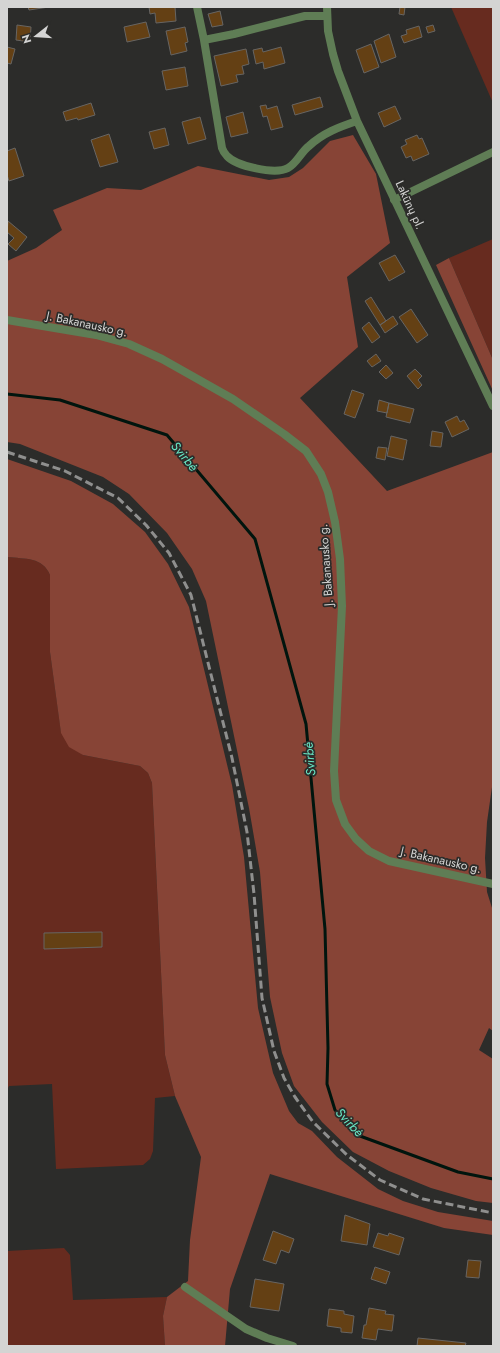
<svg xmlns="http://www.w3.org/2000/svg" width="500" height="1353" font-family="Jost,sans-serif">
<style>
.green{fill:#672b1f}
.forest{fill:#874436}
.lines{fill:none;stroke-linecap:round;stroke-linejoin:round}
.stream{stroke:#00150e;stroke-width:3}
.building{fill:#644014;stroke:#676563}
.street{stroke:#5f7d55;stroke-width:8}
.rail{stroke:#8f8f8e;stroke-width:3;stroke-dasharray:8 4;stroke-linecap:butt}
.labels{text-anchor:middle;stroke-width:3.5;stroke-linejoin:round;paint-order:stroke}
.street-label{font-size:12px;fill:#d4d4d3;stroke:#2c2c2a}
.water-label{font-size:13px;font-style:italic;fill:#68e8c6;stroke:#2c2c2a}
</style>
<rect width="100%" height="100%" fill="#2c2c2a"/>
<path class="green" d="M451 7H493V103Z
M493 239V360L449 258Z
M7 557C25 559 43 557 50 575V652L61 732 83 755 140 766 148 773 152 783 165 1055 175 1096 155 1098 153 1151 150 1159 143 1165 56 1169 52 1084 9 1086 7 1090Z
M64 1248 70 1255 73 1300 167 1297 163 1316 165 1346H7V1251Z"/>
<path class="forest" d="M353 135 376 174 390 243 347 277 358 347 300 398 387 491 493 452V780L487 822 485 858 487 892 493 911V1031L489 1028 479 1050 493 1059V1203L476 1201 431 1188 389 1171 353 1152 322 1122 294 1086 282 1053 270 997 260 872 249 808 206 601 192 569 167 533 129 494 103 477 20 444 7 442V261L36 248 62 230 53 210 107 188 141 190 198 166 269 180 289 177 303 168 330 141Z
M449 258 493 360V391L436 265Z
M7 459 71 481 113 504 145 532 168 564 189 607 232 785 244 857 258 1008 273 1073 289 1111 298 1123 312 1131 337 1157 378 1189 403 1201 438 1212 493 1221V1235L444 1228 270 1174 230 1289 225 1346H165L163 1316 167 1297 188 1281 190 1240 201 1157 175 1096 165 1055 152 783 148 773 140 766 83 755 69 747 61 733 50 652V575C43 557 25 559 7 557Z"/>
<g class="lines">
<path class="stream" d="M7 394 60 400 167 435 255 539 306 724 325 929 328 1048 327 1084 335 1110 360 1136 458 1172 493 1179"/>
</g>
<path class="building" d="M28 7H49L29 10Z
M149 7H175L176 21 156 23 155 13 150 14Z
M400 7H405L404 15 399 14Z
M220 11 223 25 212 27 208 14Z
M146 22 150 37 127 42 124 27Z
M17 25 31 27 30 42 16 40Z
M433 25 435 31 428 33 426 27Z
M419 26 422 37 404 43 401 36 407 34 406 30Z
M185 27 188 42 185 43 187 51 171 55 166 31Z
M389 34 396 57 381 63 374 41Z
M371 44 379 67 364 73 356 50Z
M7 47 15 49 11 64 7 63Z
M281 47 285 63 264 69 263 62 256 64 253 50 262 48 263 52Z
M246 49 249 64 242 66 244 74 236 75 238 82 221 86 214 56Z
M185 67 188 86 166 90 162 71Z
M320 97 323 107 295 115 292 105Z
M91 103 95 115 78 120 77 118 66 121 63 112Z
M266 105 267 109 277 106 283 127 271 130 267 116 263 117 260 106Z
M395 106 401 119 384 127 378 113Z
M243 112 248 133 231 137 226 117Z
M200 117 206 139 188 144 182 122Z
M165 128 169 145 154 149 149 132Z
M109 134 118 162 100 167 91 140Z
M417 135 419 139 422 138 429 154 413 161 411 156 406 158 401 147 407 144 405 140Z
M15 148 24 176 9 181 7 175V151Z
M8 221 27 237 16 251 8 244 14 238 7 232Z
M395 255 405 272 389 281 379 263Z
M371 297 386 321 380 325 365 301Z
M411 309 428 335 417 343 399 317Z
M393 316 398 324 385 333 380 325Z
M369 322 380 337 372 343 362 328Z
M376 354 381 361 372 367 367 361Z
M386 365 393 373 386 379 379 372Z
M415 369 422 376 418 380 422 385 418 389 407 376Z
M352 390 364 394 355 418 344 414Z
M379 400 389 403 387 413 377 411Z
M389 403 414 409 410 423 386 417Z
M457 416 460 422 464 420 469 429 452 437 445 422Z
M432 431 443 433 441 447 430 446Z
M391 436 407 440 403 460 387 456Z
M378 447 387 448 385 460 376 458Z
M102 932V947L44 949V933Z
M345 1215 370 1224 367 1245 341 1241Z
M273 1231 294 1239 289 1253 281 1250 276 1264 263 1260Z
M378 1233 388 1236 389 1233 404 1238 399 1255 373 1247Z
M468 1260 481 1261 479 1278 466 1277Z
M375 1267 390 1272 386 1284 371 1279Z
M255 1279 284 1284 279 1311 250 1307Z
M369 1308 386 1311 385 1314 394 1315 392 1331 378 1329 376 1340 362 1338 364 1325H366Z
M329 1309 344 1311V1314L354 1316 352 1333 341 1332V1328L327 1326Z
M418 1338 466 1343 465 1346H417Z"/>
<g class="lines">
<path class="street" d="M197 7 204 40 222 148C223 151 225 154 227 156 236 166 275 175 288 168 297 163 301 152 309 146 323 133 339 127 357 121
M327 7 328 31 333 54 338 71 357 121 493 406
M204 40 234 34 305 16H327
M394 200 493 152
M7 320 96 335 129 344 162 359 233 399 284 434 306 451 321 474 328 492 335 522 340 559 342 606 334 771 336 800 345 824 356 839 369 851 389 861 493 884
M185 1287 246 1329 267 1338 293 1346"/>
<path class="rail" d="M7 452 65 471 118 498 146 525 169 553 191 595 232 758 247 832 254 894 262 998 274 1051 284 1078 295 1097 313 1122 347 1155 380 1180 423 1199 493 1213"/>
</g>
<g class="labels">
<g class="street-label">
<text transform="translate(410 205) rotate(65)" y="4">Lakūnų pl.</text>
<text transform="translate(87 324) rotate(12)" y="4">J. Bakanausko g.</text>
<text transform="translate(326 565) rotate(-94)" y="4">J. Bakanausko g.</text>
<text transform="translate(441 860) rotate(13)" y="4">J. Bakanausko g.</text>
</g>
<g class="water-label">
<text transform="translate(185 456) rotate(50)" y="5">Svirbė</text>
<text transform="translate(309 759) rotate(-95)" y="5">Svirbė</text>
<text transform="translate(350 1122) rotate(46)" y="5">Svirbė</text>
</g>
</g>
<rect width="500" height="1353" fill="none" stroke="#d4d4d3" stroke-width="16"/>
<g transform="translate(36 36) rotate(253)" stroke="#2c2c2a" stroke-width="3" paint-order="stroke">
<path d="M0-3L7 15L0 10L-7 15Z" fill="#d4d4d3"/>
<text y="-6" font-size="11" font-weight="bold" text-anchor="middle" fill="#d4d4d3">N</text>
</g>
</svg>
